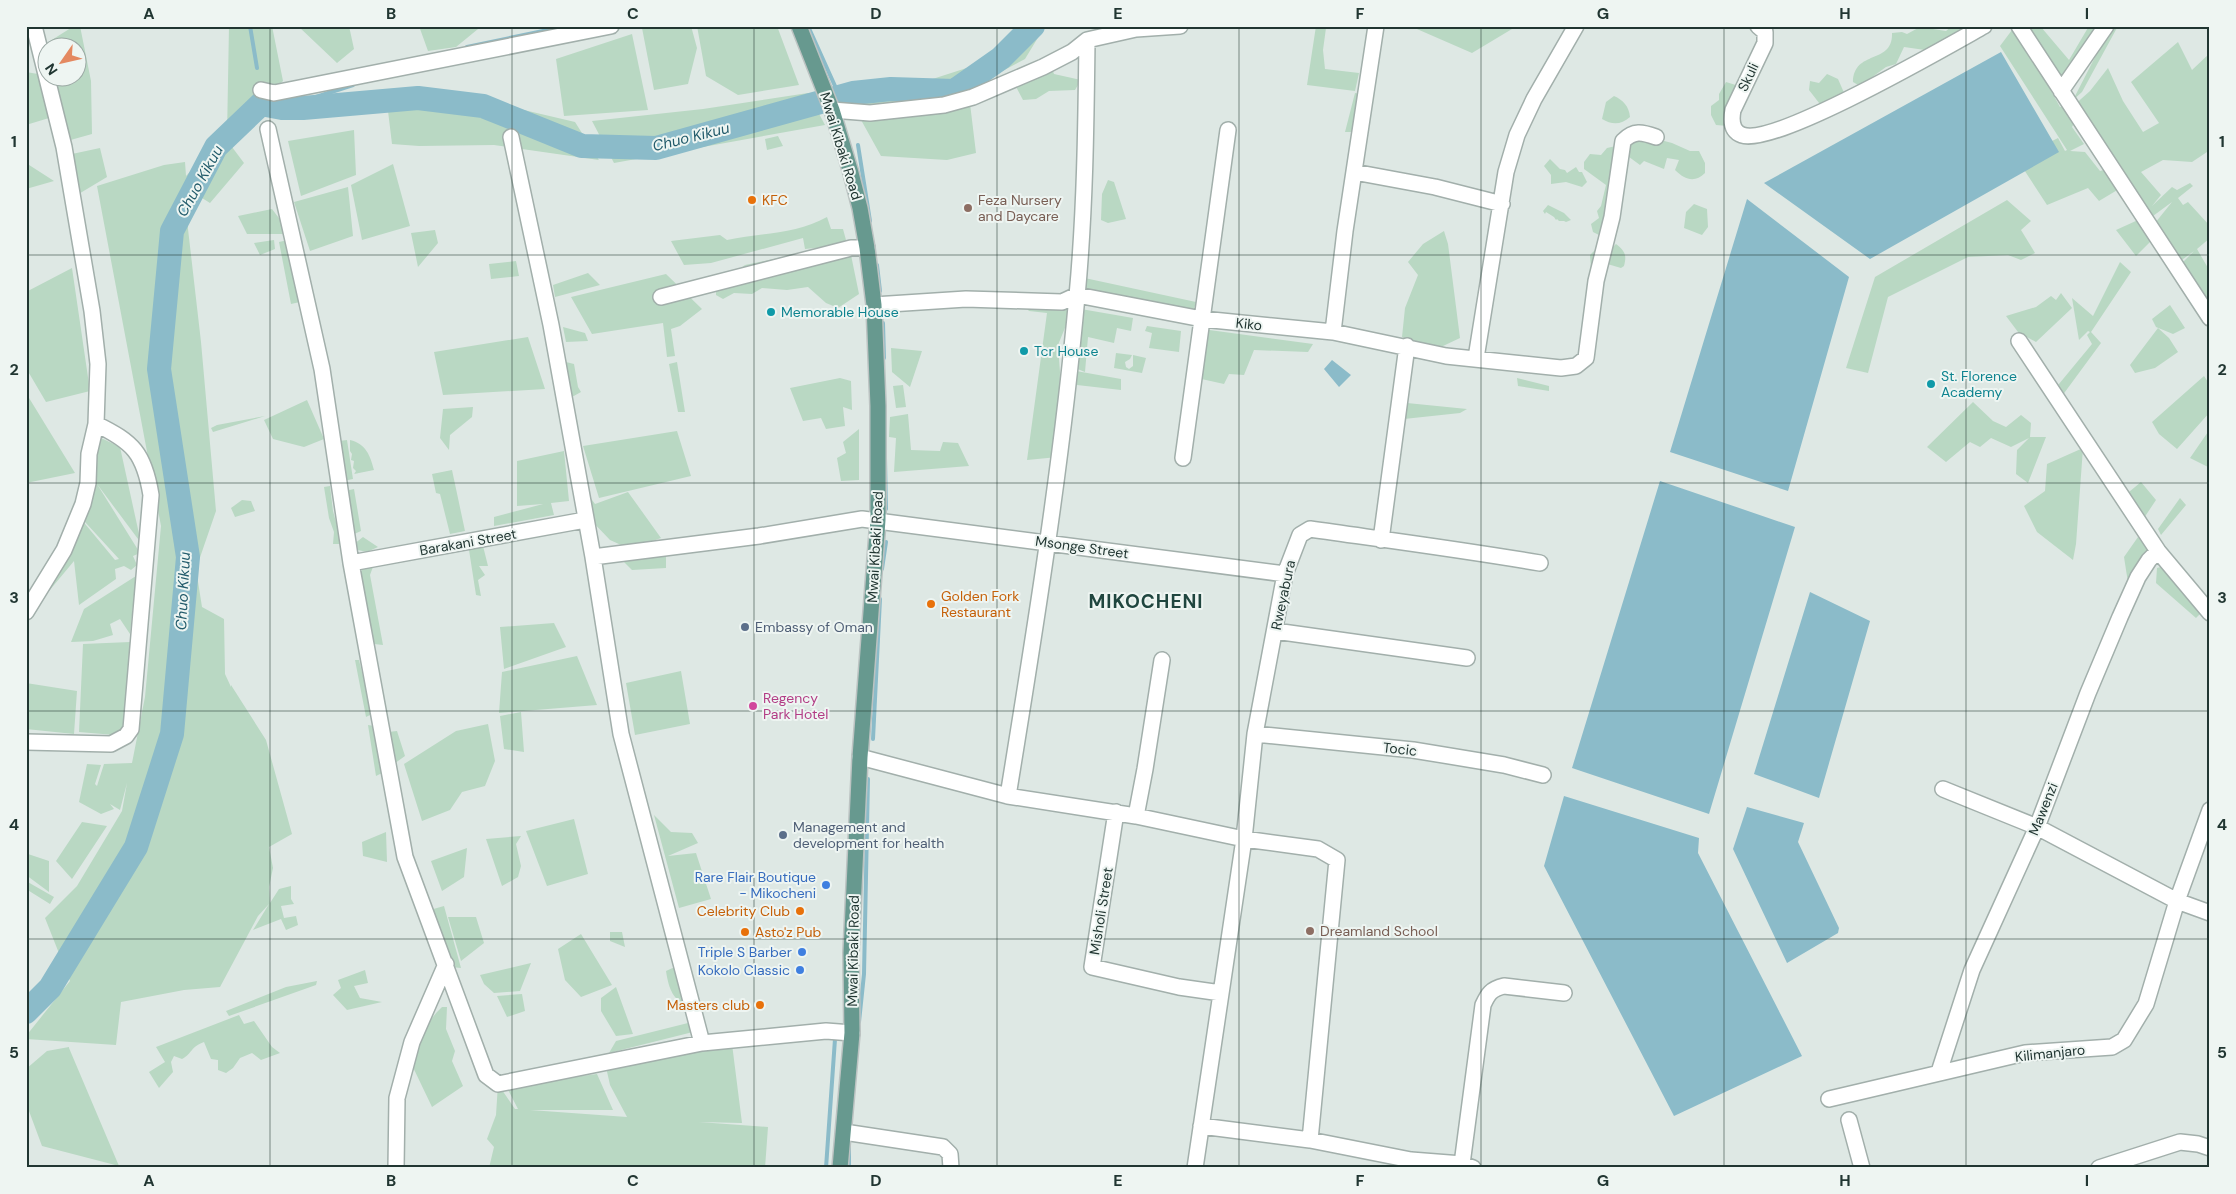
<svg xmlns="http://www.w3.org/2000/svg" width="2236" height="1194" font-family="'DM Sans',sans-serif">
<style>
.green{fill:#b9d8c3}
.water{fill:#8bbbc9}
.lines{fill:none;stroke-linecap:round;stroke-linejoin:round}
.stream{stroke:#8bbbc9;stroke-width:4}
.river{stroke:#8bbbc9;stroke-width:24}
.minor-casing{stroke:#a2afab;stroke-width:18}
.primary-casing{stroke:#bcc3c2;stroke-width:18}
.minor{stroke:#fff;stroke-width:15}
.primary{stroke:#67998f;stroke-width:15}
.grid{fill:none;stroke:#213632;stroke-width:1;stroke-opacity:0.55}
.food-dot{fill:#e8710a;stroke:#eef5f2;stroke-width:2}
.education-dot{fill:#8d6e63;stroke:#eef5f2;stroke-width:2}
.culture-dot{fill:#0f9aa8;stroke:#eef5f2;stroke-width:2}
.service-dot{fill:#5c6f8a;stroke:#eef5f2;stroke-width:2}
.hotel-dot{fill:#d1479c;stroke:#eef5f2;stroke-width:2}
.shop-dot{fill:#3f7fe0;stroke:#eef5f2;stroke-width:2}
.labels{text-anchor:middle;stroke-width:4;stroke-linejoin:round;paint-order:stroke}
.street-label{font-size:14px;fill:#213632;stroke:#eef5f2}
.food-label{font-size:14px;fill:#c56008;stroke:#eef5f2;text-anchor:start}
.education-label{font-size:14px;fill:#785e54;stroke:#eef5f2;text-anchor:start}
.culture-label{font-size:14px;fill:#0d838f;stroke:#eef5f2;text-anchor:start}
.service-label{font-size:14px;fill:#4e5e75;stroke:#eef5f2;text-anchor:start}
.hotel-label{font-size:14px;fill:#b23c85;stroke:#eef5f2;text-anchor:start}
.shop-label{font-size:14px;fill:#366cbe;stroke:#eef5f2;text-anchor:end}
.water-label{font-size:15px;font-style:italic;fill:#225b6b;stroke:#eef5f2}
.district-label{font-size:19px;font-weight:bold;letter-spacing:1px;fill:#20463f;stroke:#eef5f2}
.neatline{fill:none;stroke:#213632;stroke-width:2}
.grid-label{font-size:16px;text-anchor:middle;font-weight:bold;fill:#213632}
</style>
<rect width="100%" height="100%" fill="#dee8e4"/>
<path class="green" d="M74 26H80L91 81 92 134 67 141 48 78H78V48H48L47 76 39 48Z
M229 26H272L283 81 227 136Z
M298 26H349L354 49 337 63Z
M419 26H477L478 29 456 47 428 51Z
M653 26H691L697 48 688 84 654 90 642 28Z
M697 26H777L799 85 738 95 706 76Z
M1024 26H1045L1025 59 995 75 968 87 976 153 947 160 881 156 845 91 911 86 982 63Z
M1316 26H1335L1326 28 1323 50 1325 69 1359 73 1355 91 1307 85Z
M1410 26H1517L1472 53Z
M1952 26H1969L1932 51 1904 47 1896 64 1886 67 1860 86 1853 82C1854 49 1893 65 1892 33L1902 32 1907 34 1920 27 1946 31Z
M2015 26 2060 107 2064 106 2068 117 2071 115 2075 121 2072 127 2084 144 2070 151 2085 152 2100 171 2111 168 2072 107 2090 91 2108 68 2123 101 2143 132 2159 123 2131 82 2178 42 2192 70 2210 53V150L2192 162 2163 160 2141 172 2161 195 2152 206 2172 187 2177 190 2190 183 2193 186 2178 198 2183 205 2188 202 2210 226V238L2197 249 2208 268 2210 267V309L2177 268 2194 251 2175 265 2151 228 2172 202 2153 216 2119 189 2099 201 2088 188 2047 205 2017 159 2058 138 2065 151 2067 150 2000 46Z
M2024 26 2041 27 2069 60 2089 26H2099L2062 84Z
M2111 26H2118L2082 92 2073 100Z
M632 34 648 110 564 116 556 59Z
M1051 66 1054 74 1081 80 1075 90 1049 91 1036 99 1023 100 1014 83Z
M26 72 38 74 49 118 26 125Z
M1827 74 1838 79 1845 95 1823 108 1809 90 1810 81 1819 83Z
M1726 82 1739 86 1728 126 1716 125 1711 115V106L1719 100V94Z
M808 93 825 125 614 163 592 121 703 109Z
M1355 93 1366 95 1356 132H1345Z
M1614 96C1623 100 1629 106 1630 117 1621 125 1612 125 1602 119L1606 102Z
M490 102 575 122 599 160 494 145 419 146 392 144 388 111 433 105 491 119Z
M354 130 356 175 301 196 288 141Z
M1634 133 1672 143 1690 151H1699L1705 163V173C1695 183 1685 180 1675 170L1679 160 1667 158 1664 169 1644 161 1640 165 1625 154Z
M778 136 783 146 767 150 765 139Z
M229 143 244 163 210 203 186 188 188 229 201 342 216 511 196 569 202 607 224 619 225 674 231 687V685L266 740 292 834 269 847 273 868 269 887 270 903 279 889 291 886V899L294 904 281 906 284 918 296 916 298 925 286 930 281 919 253 930 269 904 258 916 220 987 184 990 121 1002 116 1045 26 1039V1036L70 981 45 918 77 886 122 811 127 783 120 810 110 804 114 809 101 814 79 802 87 764 101 765 95 784 97 786 104 764 132 763 145 697 161 526 97 186 164 165 185 162 186 176 203 158Z
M1616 146 1612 196 1599 242V235L1593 232 1591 224 1599 218 1597 211 1601 206 1606 185 1584 169V162L1590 154 1601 155 1607 148Z
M100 148 107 177 77 195 72 154Z
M1550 159 1560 169 1565 170 1567 173 1576 167 1579 172H1582L1587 182 1582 187 1566 182 1551 184V175L1544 166Z
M26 163 54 181 26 189Z
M393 164 410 226 362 240 351 185Z
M1108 180 1114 182 1126 219 1108 223 1101 220 1102 194Z
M348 187 353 236 310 251 294 202Z
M2007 200 2031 221 2021 230 2035 253 2021 260 2008 255 1968 257 1888 297 1868 373 1846 368 1875 277Z
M1694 204 1707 209 1708 227 1702 235 1684 228 1686 212Z
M1548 205 1564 213 1571 220 1566 222 1564 221H1559L1557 219 1556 220 1554 217 1546 212 1545 214 1543 211Z
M272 209 291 234H247L238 216Z
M827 217 831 229H843L846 240 836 246 805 249 803 238 711 263 684 265 671 241 720 235 727 240C761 233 797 234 827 217Z
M2138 220 2151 241 2136 256 2116 230Z
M435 230 438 243 418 267 411 233Z
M1444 231 1448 244 1460 338 1443 346 1437 354 1402 337 1405 308 1418 275 1408 262 1423 244Z
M274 240 275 249 260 255 254 243Z
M288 240 300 302 291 304 279 242Z
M1601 244 1611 249 1616 244C1625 251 1627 255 1624 266L1621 268 1604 263 1594 279 1589 275 1591 269 1590 255Z
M851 255 859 294 838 308 826 303 808 287 787 290 762 288 752 294 734 293 723 299 716 295V287L745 265 783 257Z
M516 261 519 276 491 279 489 264Z
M2120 262 2131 272 2091 332 2101 343 2062 396 2054 390 2092 344 2087 335 2090 332 2088 331 2079 340 2072 298 2093 316Z
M72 268 90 391 46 402 26 368V292Z
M588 273 600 285 555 297 553 285Z
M666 274 702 309 680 326 671 329 675 356 667 357 663 323 592 334 571 297Z
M1080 277 1196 302 1193 313 1081 297Z
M2061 293 2072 308 2036 342 2018 332 2006 316 2036 307 2051 296 2056 300Z
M1018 299 1073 308 1058 345 1060 372 1058 457 1027 460 1047 313 1029 311Z
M2170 305 2185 328 2173 334 2156 327 2152 319Z
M1081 309 1133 318 1131 331 1117 328 1114 343 1088 337 1085 372 1075 368Z
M1147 326 1181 331 1179 352 1149 348 1152 333 1145 331Z
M563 327 585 333 588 341 566 342Z
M2158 328 2169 338 2178 352 2155 368 2135 373 2130 365Z
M1202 329 1313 344 1308 352 1254 350 1244 375 1229 374 1224 384 1197 378Z
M528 337 545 389 443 395 434 352Z
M891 348 922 351 910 387 892 372Z
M1116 353 1132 355 1130 359 1125 362 1126 367 1129 369 1133 366V355L1146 358 1142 373 1114 368Z
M566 362 574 364 578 387 581 392 572 397Z
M677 362 685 412H678L669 364Z
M1076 371 1121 379V390L1077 385Z
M2204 376 2210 385V412L2177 449 2159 434 2152 422Z
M840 378 851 381 852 410 843 407 845 426 826 429 821 418 803 421 790 388Z
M1517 378 1549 386V391L1518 386Z
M903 385 906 407 896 408 893 386Z
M26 393 75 473 26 483Z
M307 400 324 439 304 447 273 439 264 420Z
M1973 402 1993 421 2006 427 2021 415 2031 423 2030 437H2046L2028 483 2016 474 2017 450 2029 438 2011 447 1991 438 1980 447 1970 442 1946 462 1927 447Z
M1407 403 1467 409 1460 413 1404 419Z
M473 407 472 417 450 435 449 450 440 438 443 409Z
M908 414 911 450 940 451 943 442 958 443 969 466 894 472 896 438 889 437 890 417Z
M265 416 213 432 211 428 217 425Z
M859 429V480L841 481 837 458 846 453 843 442Z
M2210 429V468L2190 458Z
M677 431 691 476 599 498 583 446Z
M99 437 120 447 141 543 97 484 140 553 133 556 137 565 131 570 124 566 115 569 116 579 79 605 74 561 49 591H43L81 519 115 560 119 559 85 522Z
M347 440 353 479 343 481 339 441Z
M350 440C366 444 370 455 374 470L354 474 356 471 353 468 354 461 351 460 352 454 350 451Z
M2083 448 2076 544 2073 560 2037 532 2024 506 2045 491 2047 464Z
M564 451 569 501 551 503 554 515 494 526V517L543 504 517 506V461Z
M452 470 465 531 450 534 440 494 436 493 432 474Z
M2141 482 2156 500 2144 518 2129 492Z
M330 486 333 511 342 544H333L334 532 329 518 324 487Z
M582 486 595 504 628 492 661 538 630 549 610 540 589 518Z
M354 489 361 531 352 535 345 491Z
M2180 498 2186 505 2161 535 2158 529Z
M242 500 251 501 255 511 235 517 231 508Z
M363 537 378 547 367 552 358 550 354 544Z
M2138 537 2148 550 2129 589 2124 557Z
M483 546 488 566H479L485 575 478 580 481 596 476 595 469 550Z
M666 551V568L632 570 621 559Z
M366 562 374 564 370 575 383 645 374 644V641L370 639C363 614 350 586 366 562Z
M2168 565 2204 610 2196 618 2156 583 2157 568Z
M136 576 130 634 120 619 110 624 113 635 93 641 71 642 84 609Z
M554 623 566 647 504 669 500 627Z
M130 642 126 736 79 732 83 644Z
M577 656 597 705 499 713 502 672Z
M355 660H359L372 714 366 717Z
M681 671 690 724 635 735 626 683Z
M26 683 77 691 74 734 26 729Z
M521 712 524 752 504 749 500 716Z
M488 724 495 761 485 786 462 792 450 810 422 821 404 764 456 731Z
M368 725 374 726 382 773 376 776Z
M397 731 405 756 391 766 388 732Z
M654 815 671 832 692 833 698 843 668 856 696 853 711 899 679 908Z
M574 819 588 874 547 886 526 831Z
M82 822 107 826 72 879 56 861Z
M386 832 387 862 363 856 362 842Z
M521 836 516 844 521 866 518 877 502 886 486 839Z
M467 848 464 877 442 891 431 861Z
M26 851 28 854 49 861V892L26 875Z
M26 881 54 897 50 904 26 889Z
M444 906 461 968 451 967 430 910Z
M448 917H476L484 943 461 961Z
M610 932H622L625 947 610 941Z
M581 934 612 985 581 997 565 980 558 949Z
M531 963 520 991 494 993 484 984 480 975Z
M679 965 690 1008C673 1000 669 990 666 971Z
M365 970 368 983 354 986 360 998 382 1002 347 1010 333 995 341 988 338 980Z
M317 981 316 985 229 1016 226 1011 286 987Z
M616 987 633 1034 616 1036 601 1011V998Z
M522 994 525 1011 507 1017 497 996Z
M442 1007H447L446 1029 455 1051 452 1061 463 1086 432 1107 410 1061C418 1041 426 1022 442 1007Z
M239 1015 244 1024 254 1021 272 1047 280 1053 261 1060 252 1053 240 1058 233 1068 226 1073 218 1070V1060L211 1059 204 1042C190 1047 193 1053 182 1059L174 1056 171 1062 173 1072 159 1088 149 1072 165 1062 156 1047Z
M688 1023 694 1027 693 1032 609 1053 616 1041Z
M732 1044 742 1123 699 1122 768 1127 765 1168H489L494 1147 487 1139 496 1115 498 1084 515 1109H518L506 1086 597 1074 613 1110H530L627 1117 610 1085 606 1067Z
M69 1047V1048L119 1166 42 1146 26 1103V1069L47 1051Z"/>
<path class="water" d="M2001 52 2059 152 1870 259 1764 183Z
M1747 199 1849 277 1788 491 1670 452Z
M1332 360 1351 375 1339 387 1324 369Z
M1660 481 1795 527 1709 814 1572 768Z
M1810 592 1870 621 1819 798 1754 774Z
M1564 796 1699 838 1698 853 1802 1056 1674 1116 1544 866Z
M1747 807 1804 823 1798 842 1839 928 1838 933 1787 963 1733 849Z"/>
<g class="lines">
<path class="stream" d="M250 26 257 68
M808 26 844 106
M467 47 567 26
M282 108 353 85
M858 145 870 221
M877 265 880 291
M883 323 884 358
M885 458 886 509
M882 569 886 542
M873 739 880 599
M859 1022 864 974 868 779
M826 1168 835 1039
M849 1168V1143"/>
<path class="river" d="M26 1012 50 988 136 847 172 734 188 557 159 369 172 231 216 147 261 104 282 108H303L418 98 483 106 582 146 656 148 853 93 891 89 954 91 1001 58 1033 26"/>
<g class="minor-casing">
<path id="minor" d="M1758 26 1765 32V43L1733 110C1731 120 1731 131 1742 135 1774 147 1948 46 1984 26
M2019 26 2210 318
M261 90 274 93 611 26
M2061 91 2106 26
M832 110 870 113 944 105 973 97 1043 67 1072 52 1087 40 1136 29 1180 26
M268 129 322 369 351 563 405 857 486 1075 498 1084 702 1043 826 1031 852 1033
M511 137 551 325 593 557 621 734 702 1043
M1354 172 1435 187 1502 204
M661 297 851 248H867
M874 305 966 299 1062 302 1077 295 1202 319 1333 332 1446 356 1561 368 1576 366 1586 358 1596 281 1612 217 1623 141C1634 130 1642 132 1656 137
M1333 332 1345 231 1376 26
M2019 341 2158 551 2210 613
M1476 358 1506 172 1517 135 1534 99 1576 26
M1183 458 1228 130
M1381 540 1407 346
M593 557 759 536 862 519 1285 574
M351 563 585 520
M26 612 64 550 83 504 88 483 89 454 96 424 98 364 92 311 64 147 34 26
M1275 631 1467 658
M1255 734 1413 750 1504 765 1543 775
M26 742 111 744 126 736 131 729 151 495C144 453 133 442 96 424
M860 757 1008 796 1136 816 1244 839 1318 849 1337 860 1310 1140
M1943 789 2037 827 2177 901 2210 913
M1008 796C1035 630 1062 463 1077 296 1085 212 1086 125 1087 40
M1116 812 1092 967 1179 987 1221 993
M1136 816 1145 769 1162 660
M1939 1072 1972 970 2037 827 2088 693 2120 617 2138 577 2149 560 2158 551
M1829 1099 2025 1053 2112 1047 2124 1040 2146 1004 2177 901 2210 810
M1849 1120 1862 1168
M1201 1126 1310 1140 1411 1160 1462 1164 1473 1168
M844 1132 943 1147 950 1154 951 1168
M1462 1164 1483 1005C1488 994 1491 989 1504 986L1564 993
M396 1168 397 1098 412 1042 446 964
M1195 1168 1244 839 1255 734 1285 574 1300 535 1310 529C1387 540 1464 550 1540 563
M2099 1168 2180 1142 2198 1144 2210 1148"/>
</g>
<g class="primary-casing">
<path id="primary" d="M799 26 832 110 851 173 860 208 867 248 874 305 878 406V520L860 757 851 953 852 1033 840 1168"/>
</g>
<use href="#minor" class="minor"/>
<use href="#primary" class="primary"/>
</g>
<path class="grid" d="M270 26V1168M512 26V1168M754 26V1168M997 26V1168M1239 26V1168M1481 26V1168M1724 26V1168M1966 26V1168M26 255H2210M26 483H2210M26 711H2210M26 939H2210"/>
<g class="food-dot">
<circle cx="752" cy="200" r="5"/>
<circle cx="931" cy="604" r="5"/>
<circle cx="800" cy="911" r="5"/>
<circle cx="745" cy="932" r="5"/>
<circle cx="760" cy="1005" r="5"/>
</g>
<g class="education-dot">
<circle cx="968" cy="208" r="5"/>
<circle cx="1310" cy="931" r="5"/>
</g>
<g class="culture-dot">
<circle cx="771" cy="312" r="5"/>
<circle cx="1024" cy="351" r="5"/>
<circle cx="1931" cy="384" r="5"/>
</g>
<g class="service-dot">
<circle cx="745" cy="627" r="5"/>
<circle cx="783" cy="835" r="5"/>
</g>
<circle class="hotel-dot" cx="753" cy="706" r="5"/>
<g class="shop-dot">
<circle cx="826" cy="885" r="5"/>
<circle cx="802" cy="952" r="5"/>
<circle cx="800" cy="970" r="5"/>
</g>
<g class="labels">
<g class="street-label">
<text transform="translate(1748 77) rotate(-65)" y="5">Skuli</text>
<text transform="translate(841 146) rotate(73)" y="5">Mwai Kibaki Road</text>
<text transform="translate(1249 324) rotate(6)" y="5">Kiko</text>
<text transform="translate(468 542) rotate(-10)" y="5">Barakani Street</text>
<text transform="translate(875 547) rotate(-87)" y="5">Mwai Kibaki Road</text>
<text transform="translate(1082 547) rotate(8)" y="5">Msonge Street</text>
<text transform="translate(1283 595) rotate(-78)" y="5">Rweyabura</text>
<text transform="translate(1400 749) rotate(6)" y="5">Tocic</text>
<text transform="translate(2043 809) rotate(-68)" y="5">Mawenzi</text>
<text transform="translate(1101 911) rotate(-81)" y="5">Misholi Street</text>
<text transform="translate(853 951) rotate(-89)" y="5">Mwai Kibaki Road</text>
<text transform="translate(2050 1053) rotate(-6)" y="5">Kilimanjaro</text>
</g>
<g class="food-label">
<text x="762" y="205">KFC</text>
<text x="941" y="601">Golden Fork<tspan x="941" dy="16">Restaurant</tspan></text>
<text x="790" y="916" text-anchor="end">Celebrity Club</text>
<text x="755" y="937">Asto'z Pub</text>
<text x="750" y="1010" text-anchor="end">Masters club</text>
</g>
<g class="education-label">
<text x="978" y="205">Feza Nursery<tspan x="978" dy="16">and Daycare</tspan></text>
<text x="1320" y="936">Dreamland School</text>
</g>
<g class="culture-label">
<text x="781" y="317">Memorable House</text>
<text x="1034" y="356">Tcr House</text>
<text x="1941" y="381">St. Florence<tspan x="1941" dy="16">Academy</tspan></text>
</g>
<g class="service-label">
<text x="755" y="632">Embassy of Oman</text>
<text x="793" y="832">Management and<tspan x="793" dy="16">development for health</tspan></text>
</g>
<g class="hotel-label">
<text x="763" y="703">Regency<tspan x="763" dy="16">Park Hotel</tspan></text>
</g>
<g class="shop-label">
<text x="816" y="882">Rare Flair Boutique<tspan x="816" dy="16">- Mikocheni</tspan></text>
<text x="792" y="957">Triple S Barber</text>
<text x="790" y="975">Kokolo Classic</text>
</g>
<g class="water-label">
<text transform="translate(691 137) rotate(-14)" y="5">Chuo Kikuu</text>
<text transform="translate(200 181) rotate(-61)" y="5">Chuo Kikuu</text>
<text transform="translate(183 591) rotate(-87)" y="5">Chuo Kikuu</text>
</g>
<g class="district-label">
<text x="1146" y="608">MIKOCHENI</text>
</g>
</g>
<rect width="2236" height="1194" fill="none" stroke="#eef5f2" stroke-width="55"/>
<g transform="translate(62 62) rotate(236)"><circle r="24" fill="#eef5f2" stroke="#9ca9a5"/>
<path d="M0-4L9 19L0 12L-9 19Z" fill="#e48961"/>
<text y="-8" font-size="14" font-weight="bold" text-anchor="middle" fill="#213632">N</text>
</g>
<rect x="28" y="28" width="2180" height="1138" class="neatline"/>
<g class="grid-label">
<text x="149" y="19">A</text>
<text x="391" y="19">B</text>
<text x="633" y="19">C</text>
<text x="876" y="19">D</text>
<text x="1118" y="19">E</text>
<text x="1360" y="19">F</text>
<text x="1603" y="19">G</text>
<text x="1845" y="19">H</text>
<text x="2087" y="19">I</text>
<text x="14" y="147">1</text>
<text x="2222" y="147">1</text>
<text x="14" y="375">2</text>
<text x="2222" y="375">2</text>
<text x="14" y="603">3</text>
<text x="2222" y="603">3</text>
<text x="14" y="830">4</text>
<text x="2222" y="830">4</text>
<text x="14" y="1058">5</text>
<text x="2222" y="1058">5</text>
<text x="149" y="1186">A</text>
<text x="391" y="1186">B</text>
<text x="633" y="1186">C</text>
<text x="876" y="1186">D</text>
<text x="1118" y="1186">E</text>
<text x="1360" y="1186">F</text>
<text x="1603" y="1186">G</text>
<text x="1845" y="1186">H</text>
<text x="2087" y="1186">I</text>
</g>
</svg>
